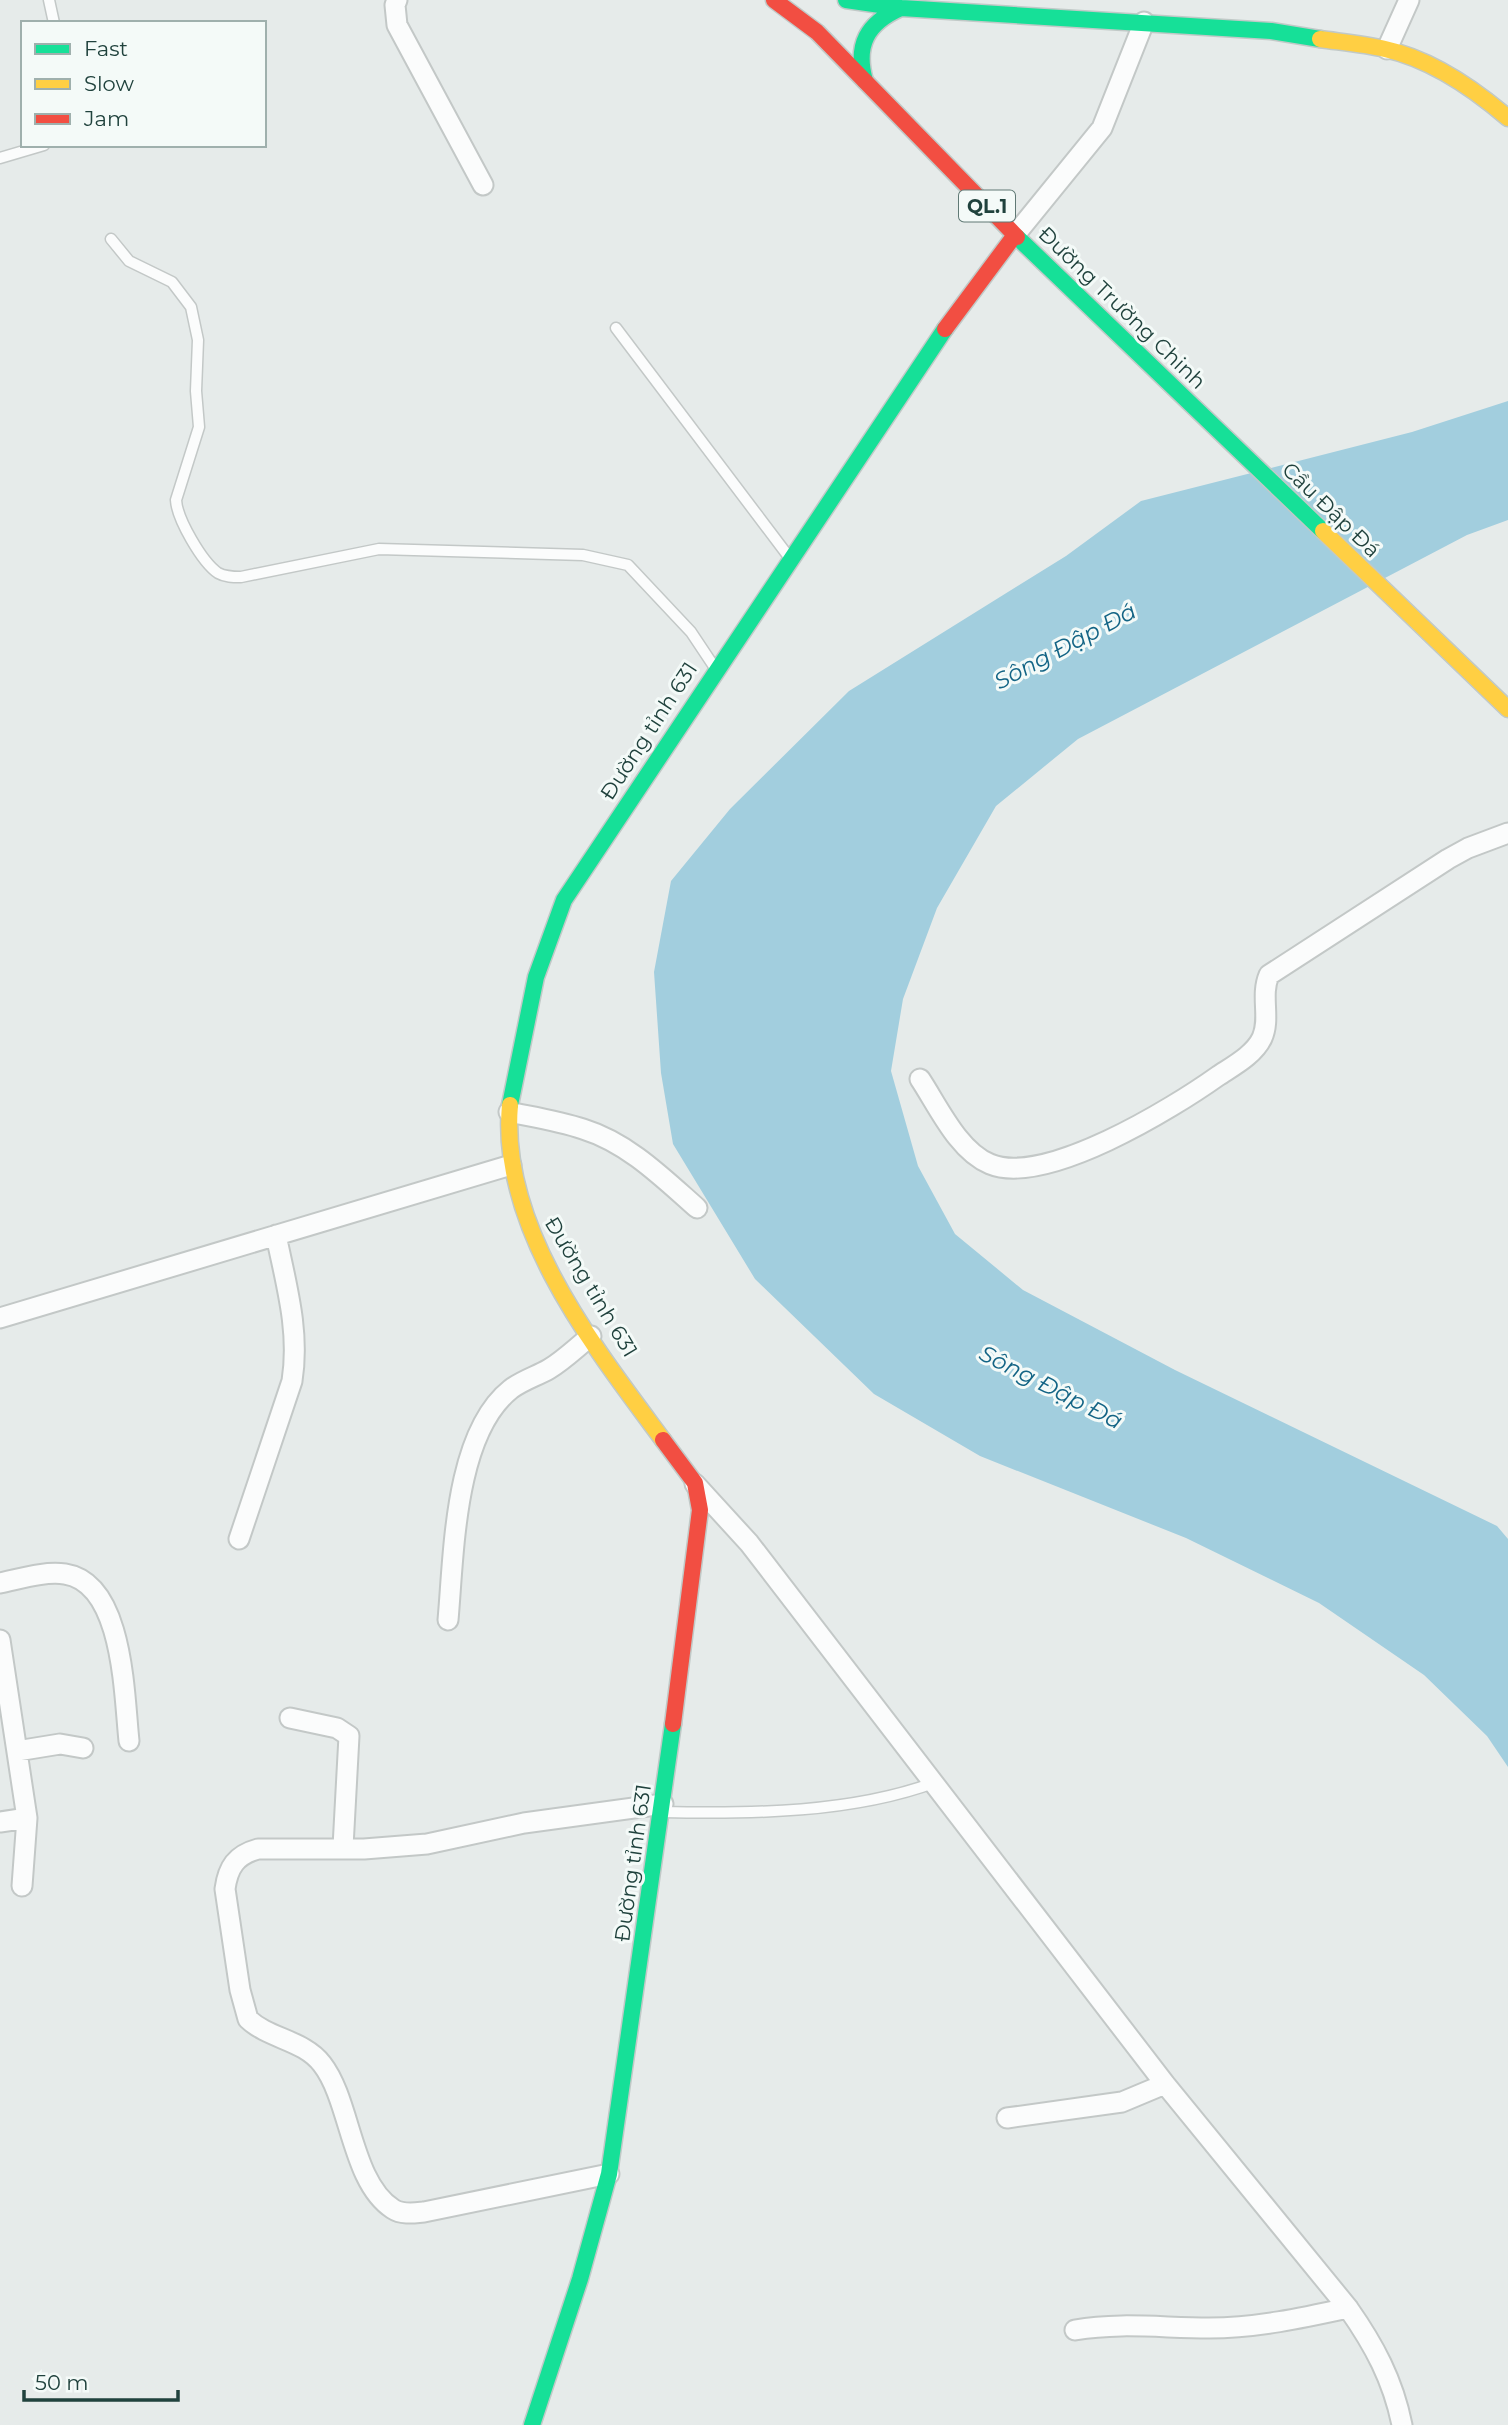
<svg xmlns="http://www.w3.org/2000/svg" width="1508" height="2425" font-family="Montserrat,sans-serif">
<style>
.water{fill:#a2cede}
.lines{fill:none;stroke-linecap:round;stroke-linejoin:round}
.lane-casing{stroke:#c3c8c7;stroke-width:13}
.street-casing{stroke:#c3c8c7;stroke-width:23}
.fast-casing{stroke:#c1c9c7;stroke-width:19}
.slow-casing{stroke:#c1c9c7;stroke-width:19}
.jam-casing{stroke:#c1c9c7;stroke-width:19}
.lane{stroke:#fbfcfc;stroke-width:10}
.street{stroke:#fbfcfc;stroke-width:19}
.fast{stroke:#16e098;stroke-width:16}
.slow{stroke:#ffcf43;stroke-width:16}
.jam{stroke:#f24e42;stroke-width:16}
.labels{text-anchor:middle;stroke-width:6;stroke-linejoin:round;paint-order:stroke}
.shield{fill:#f4faf8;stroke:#607975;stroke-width:2}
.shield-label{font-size:19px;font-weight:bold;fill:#20423d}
.street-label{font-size:21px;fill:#20423d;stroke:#f4faf8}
.water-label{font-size:23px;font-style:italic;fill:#136485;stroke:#f4faf8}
</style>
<rect width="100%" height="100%" fill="#e6ebea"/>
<path class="water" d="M1508 401V520L1467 535 1078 739 996 806 937 908 903 999 891 1071 918 1166 955 1234 1023 1290 1175 1370 1497 1526 1508 1539V1767L1487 1736 1424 1675 1319 1603 1186 1538 980 1456 874 1394 755 1279 673 1144 661 1073 654 972 671 881 730 809 849 691 1066 556 1141 501 1412 432Z"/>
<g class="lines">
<g class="lane-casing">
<path id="lane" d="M49 0 54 23
M0 158 44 145
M111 239 129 261 172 282 191 307 198 340 196 391 199 427 176 500C177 519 202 562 218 573 225 577 233 577 241 577L379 549 583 555 628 565 691 632 715 668
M616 328 789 557
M663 1812C751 1814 853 1813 936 1782"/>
</g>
<g class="street-casing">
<path id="street" d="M397 0 395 5 397 25 483 185
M1387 49 1409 0
M1015 235 1102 128 1144 22
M920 1079C938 1106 958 1151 990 1164 1045 1187 1173 1108 1218 1076 1233 1066 1254 1055 1262 1038 1271 1018 1260 996 1269 975L1448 859 1468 848 1508 833
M509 1112C533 1117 559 1121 583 1129 628 1143 662 1177 697 1208
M0 1318 511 1165
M695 1484 749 1543 1165 2084 1348 2308C1374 2345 1393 2380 1402 2425
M239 1539 292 1381C300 1331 286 1284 276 1235
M0 1583C20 1579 44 1571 65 1574 124 1583 124 1696 129 1741
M448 1620C454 1554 454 1434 511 1389 523 1380 537 1376 549 1369 564 1360 577 1347 591 1336
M0 1640 27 1818 22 1886
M290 1718 337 1728 349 1736 343 1847
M17 1751 60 1744 83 1748
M0 1822 27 1818
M1007 2118 1122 2102 1165 2084
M609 2174 424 2212C414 2213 402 2215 393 2209 351 2182 351 2101 322 2064 304 2040 269 2039 248 2019L240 1990 225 1889C228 1867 236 1855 258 1849H364L427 1844 524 1823 663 1804
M1075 2330C1120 2322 1163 2328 1209 2328 1256 2328 1302 2318 1348 2308"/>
</g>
<g class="fast-casing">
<path id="fast" d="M846 0 901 8 1271 31 1320 39
M865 81C855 45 867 23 901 8
M1017 237 1323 531
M510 1105 536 977 564 900 945 329
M532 2425 580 2279 609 2174 673 1724"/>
</g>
<g class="slow-casing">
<path id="slow" d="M1320 39C1341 42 1364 44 1385 49 1431 59 1473 88 1508 118
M1323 531 1508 709
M510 1105C499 1227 594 1347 663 1440"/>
</g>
<g class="jam-casing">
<path id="jam" d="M774 0 817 32 1017 237
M945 329 1015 235
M663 1440 695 1483 700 1510 673 1724"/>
</g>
<use href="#lane" class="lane"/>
<use href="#street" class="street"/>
<use href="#fast" class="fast"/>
<use href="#slow" class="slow"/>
<use href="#jam" class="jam"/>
</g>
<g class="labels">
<rect class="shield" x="959" y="190.5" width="56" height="31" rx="5"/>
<g class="shield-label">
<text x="987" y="213">QL.1</text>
</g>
<g class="street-label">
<text transform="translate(1122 308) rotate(44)" y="7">Đường Trường Chinh</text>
<text transform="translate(1331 510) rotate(44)" y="7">Cầu Đập Đá</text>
<text transform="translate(649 731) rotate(-57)" y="7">Đường tỉnh 631</text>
<text transform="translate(591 1287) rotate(59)" y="7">Đường tỉnh 631</text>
<text transform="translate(633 1863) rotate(-82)" y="7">Đường tỉnh 631</text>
</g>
<g class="water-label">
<text transform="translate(1065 646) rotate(-28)" y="8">Sông Đập Đá</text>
<text transform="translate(1051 1387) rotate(27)" y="8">Sông Đập Đá</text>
</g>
</g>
<rect x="21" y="21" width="245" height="126" fill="#f4faf8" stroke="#9fb0ad" stroke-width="2"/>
<rect x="35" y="44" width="35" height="10" fill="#16e098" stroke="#9fb0ad" stroke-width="2"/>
<text x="84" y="56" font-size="21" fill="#20423d">Fast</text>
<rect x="35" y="79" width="35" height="10" fill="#ffcf43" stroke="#9fb0ad" stroke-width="2"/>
<text x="84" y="91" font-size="21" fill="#20423d">Slow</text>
<rect x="35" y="114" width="35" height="10" fill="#f24e42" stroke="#9fb0ad" stroke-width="2"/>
<text x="84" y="126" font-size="21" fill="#20423d">Jam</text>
<path d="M24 2390v10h154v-10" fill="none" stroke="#20423d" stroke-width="3.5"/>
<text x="35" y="2390" font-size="21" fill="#20423d" stroke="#f4faf8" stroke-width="5" paint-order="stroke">50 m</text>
</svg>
